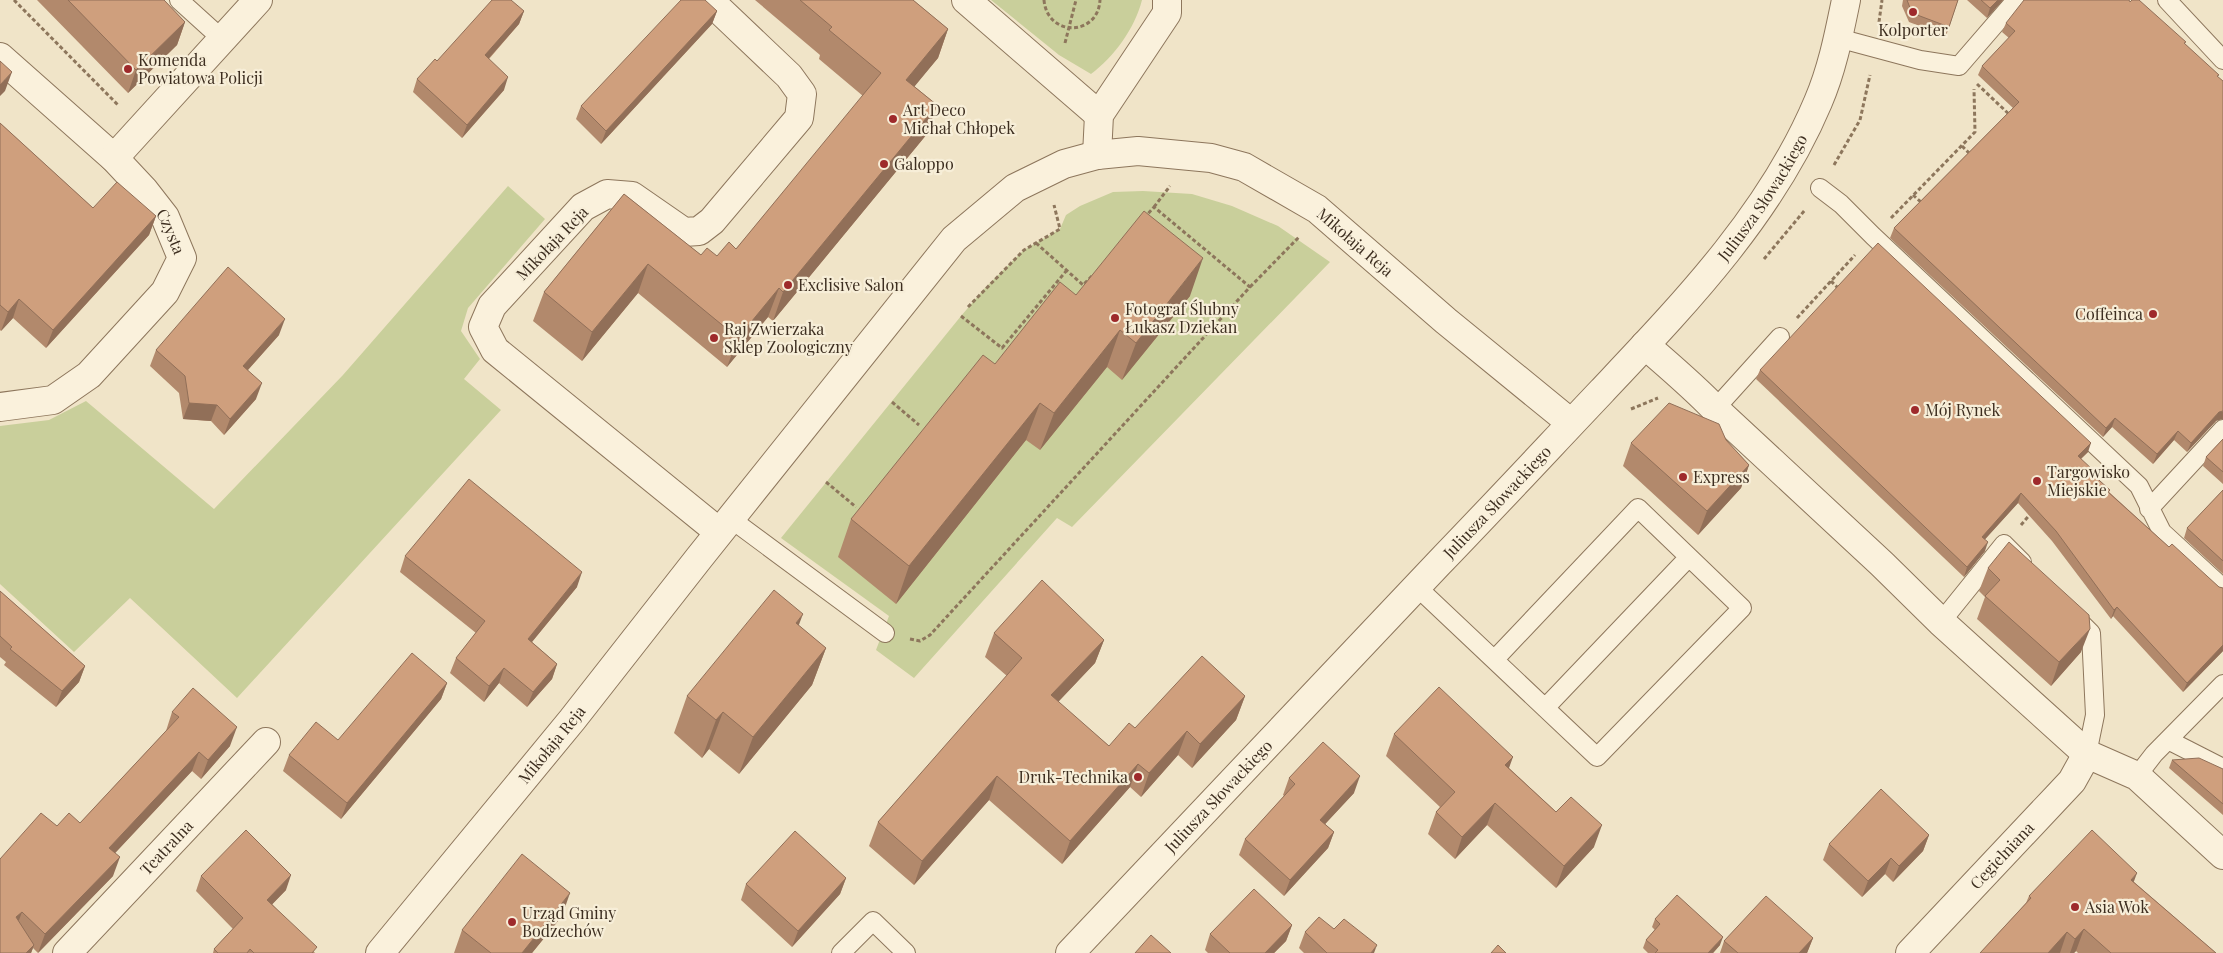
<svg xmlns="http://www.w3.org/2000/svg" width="2223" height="953" font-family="'Playfair Display',serif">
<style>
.green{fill:#c9cf9b}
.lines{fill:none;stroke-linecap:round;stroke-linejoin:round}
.service-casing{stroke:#8d765c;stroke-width:20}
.minor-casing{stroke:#8d765c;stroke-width:30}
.path{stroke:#8d765c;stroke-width:3;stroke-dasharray:4 2.5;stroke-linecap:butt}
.service{stroke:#faf1dc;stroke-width:18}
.minor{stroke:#faf1dc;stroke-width:28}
.wall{fill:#b2896c}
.shaded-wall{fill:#916f58}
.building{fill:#cf9f7d;stroke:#916f58}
.poi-dot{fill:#9e2a2b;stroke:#f7eed8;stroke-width:2}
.labels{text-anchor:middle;stroke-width:4.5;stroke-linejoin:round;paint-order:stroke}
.poi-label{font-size:16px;fill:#3d2e20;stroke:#f7eed8;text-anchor:start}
.street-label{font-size:16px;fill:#3d2e20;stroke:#f7eed8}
</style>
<rect width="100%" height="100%" fill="#f0e4c8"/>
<path class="green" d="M991 0H1142C1135 28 1114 57 1091 74L1059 55Z
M508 186 545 219 468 308 461 331 480 359 464 379 501 410 237 698 130 598 74 652 0 584V426L49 420 86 401 214 509 343 375Z
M1143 191 1192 194 1232 206 1278 226 1330 262 1072 527 1057 518 914 678 876 650 889 616 781 538 961 316 985 288 1024 250 1060 229 1066 215 1080 206 1113 192Z"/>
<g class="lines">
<g class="service-casing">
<path id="service" d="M179 0 222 39
M2167 0 2223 60
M1838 38 1920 60 1959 66 2016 0
M1820 188 1841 204 1873 236 2139 486 2162 532 2223 588
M1715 409 1780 337
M2149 509 2223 429
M731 519 885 633
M1417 587 1597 757 1742 608 1638 508 1495 659
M2073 615 2091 633 2095 715 2087 754
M1941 622 2004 544 2022 562
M1545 708 1689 557
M2168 740 2223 768
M2137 776 2154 754 2223 684
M841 953 873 921 906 953"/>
</g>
<g class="minor-casing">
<g id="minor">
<path d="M709 0 789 76 802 94 799 118 712 221 699 231 684 232 632 196 607 194 583 207 492 306 483 327 495 350 719 532"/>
<path d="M966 0 1099 115"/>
<path id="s1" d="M0 57 114 158 144 190 165 217 182 258 165 292 89 375 53 400 0 407"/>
<path d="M1097 155 1099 115 1167 13V0"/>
<path d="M114 158 258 0"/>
<path d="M1645 345C1669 366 1693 386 1715 409L1882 564 1941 622 2087 754 2137 776 2223 855"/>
<path id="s2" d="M67 953 266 742"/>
<path id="s3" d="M380 953 572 720 699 558 954 239 1015 188 1064 164 1097 155 1138 151 1211 158 1244 167 1317 209 1446 321 1571 423"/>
<path id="s4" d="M1070 953C1193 823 1316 693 1439 563 1494 506 1548 448 1602 391 1684 304 1771 214 1818 102 1832 70 1839 34 1846 0"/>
<path id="s5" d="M1910 953 2057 797 2072 781 2087 754"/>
</g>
</g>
<path class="path" d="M14 0 119 106
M1044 0C1047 37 1098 37 1100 0
M1879 22 1882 0
M1065 43 1076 0
M1977 84 2011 116
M1962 146 1971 155
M1834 165 1860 120 1870 75
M1913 195 1922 203
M1154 207 1170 186
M1891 218 1975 132 1974 89
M1036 243 1083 285 1092 276
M1764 259 1805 210
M1831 281 1840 290
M1250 287 1300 236
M968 307 1024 250 1060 229 1054 205
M961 316 1002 348 1067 270
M1797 318 1855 255
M892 402 919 425
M1631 409 1658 398
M826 482 856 507
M2021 525 2032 512
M910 639 920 641 930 635 1250 287 1154 207 1146 216"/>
<use href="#service" class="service"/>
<use href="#minor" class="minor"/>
</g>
<path class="wall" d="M37 0H164L185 22 177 45 128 93Z
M755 0H913L948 29 938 58 914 86 937 105 927 134 773 321 768 317 727 367 638 293 582 361 533 321 544 292 624 194 701 255 717 256 736 249 863 96 819 59 820 55Z
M1903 0H1958L1946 36 1909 22 1902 6Z
M1967 0H2003L1987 18Z
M524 11 519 24 489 59 504 90 462 138 413 92 417 79 437 61Z
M717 11 712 24 601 144 576 119 581 106Z
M2006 23 2185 44 2218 77 2216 421 2187 452 2174 440 2153 464 2112 427 2103 437 1890 238 1894 228 2013 108 1978 75 1982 66 2009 38 2002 32Z
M0 123 93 208 156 216 149 235 46 348 13 318 1 331 0 330Z
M1076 295 1190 296 1122 380 1107 367 1040 450 1026 440 896 604 838 557 851 519 995 364Z
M279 335 248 370 256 399 224 435 211 421 183 419 179 393 150 366 156 350Z
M1760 370 2088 452 2081 459 2091 474 2110 490 2109 492 2169 547 2219 587 2223 588V651L2183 692 2113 616 2111 619 2052 541 2018 503 1985 539V551L1964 577 1756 379Z
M2223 439V484L2203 466 2206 457Z
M1726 440 1749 465 1741 488 1698 535 1623 466 1631 443Z
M2223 490V574L2184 538 2187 528Z
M405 556 577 587 532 642 557 664 552 679 527 707 499 683 484 702 450 673 456 658 476 633 400 572Z
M1988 568 2081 652 2051 686 1977 619 1985 597 1979 591Z
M0 591 85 666 79 682 56 707 4 665 6 662 0 657Z
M799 626 826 648 812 685 739 774 709 749 702 758 674 733 687 696Z
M994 633 1104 640 1095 663 1058 702 1109 746 1135 728 1245 696 1236 720 1192 768 1178 755 1141 797 1130 787 1062 864 989 800 914 885 869 846 878 822 1007 676 985 657Z
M447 683 441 699 341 819 283 771 289 755 338 740Z
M172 712 230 746 201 779 192 771 115 853 113 876 38 953 33 948 31 953H0L57 826 80 823 166 731Z
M1394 734 1509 768 1594 847 1556 888 1487 825 1455 859 1428 834 1436 812 1440 807 1386 756Z
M2172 760 2223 769V815L2169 768Z
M1289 778 1354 793 1325 824 1334 832 1328 848 1284 896 1239 855 1245 839 1284 796 1283 795Z
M1929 835 1923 851 1893 882 1885 874 1862 897 1823 860 1829 844Z
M201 876 286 890 272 904 315 953H213L214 949 233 929 196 891Z
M846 878 840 894 792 947 741 900 746 884Z
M2134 882 2216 953H2078L2076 951 2074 953H1980L2026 903 2029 896Z
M562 916 532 953H454L462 930Z
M1655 919 1720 945 1713 953H1648L1643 948 1646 940 1655 930 1652 927Z
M1292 925 1286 941 1274 953H1208L1205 950 1210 934Z
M1334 929 1374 953H1304L1299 948 1305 932Z
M1813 938 1807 953H1720L1724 941Z"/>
<path class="shaded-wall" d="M1998 0H2003L1987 18 1990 8Z
M524 11 519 24 480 68 485 55Z
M717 11 712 24 601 144 606 131Z
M185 22 177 45 128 93 136 70Z
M948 29 938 58 896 109 906 80Z
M12 72 5 91 0 96V85Z
M508 77 504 90 462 138 467 125Z
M937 105 927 134 773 321 783 292Z
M156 216 149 235 46 348 53 330Z
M1203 258 1190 296 1122 380 1136 343Z
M648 264 638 293 582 361 592 332Z
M779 288 768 317 727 367 738 338Z
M19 299 13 318 1 331 8 312Z
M285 319 279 335 237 382 243 366Z
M1120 330 1107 367 1040 450 1054 413Z
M262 383 256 399 224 435 230 419Z
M189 403 217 405 211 421 183 419Z
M1040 403 1026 440 896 604 909 566Z
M2223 411V419L2216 421 2187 452 2191 443 2219 412Z
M2115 418 2112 427 2103 437 2106 428Z
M2178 431 2174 440 2153 464 2157 454Z
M2091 443 2088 452 2074 465 2078 456Z
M1749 465 1741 488 1698 535 1707 511Z
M2021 493 2018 503 1979 546 1982 537Z
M1988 542 1985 551 1964 577 1967 567Z
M582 572 577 587 522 654 528 639Z
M2117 607 2113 616 2111 619 2114 610Z
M803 614 789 651 796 623Z
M2090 629 2081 652 2051 686 2059 662Z
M1104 640 1095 663 1042 719 1051 695Z
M2223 645V651L2183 692 2187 683Z
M826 648 812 685 739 774 753 737Z
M557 664 552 679 527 707 533 692Z
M85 666 79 682 56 707 62 691Z
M504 668 499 683 484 702 489 686Z
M447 683 441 699 341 819 347 803Z
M1245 696 1236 720 1192 768 1200 744Z
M723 712 709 749 702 758 716 720Z
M237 727 230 746 201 779 208 760Z
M1187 731 1178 755 1141 797 1149 773Z
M199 752 192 771 102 867 109 848Z
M1513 757 1505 779V765Z
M1138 764 1130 787 1062 864 1070 841Z
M997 776 989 800 914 885 922 861Z
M1360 776 1354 793 1314 836 1320 820Z
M1495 803 1487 825 1455 859 1462 837Z
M1602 825 1594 847 1556 888 1564 866Z
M1334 832 1328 848 1284 896 1290 880Z
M1929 835 1923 851 1893 882 1899 866Z
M120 857 113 876 38 953 45 934Z
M1891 858 1885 874 1862 897 1868 881Z
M2137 873 2129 895 2131 880Z
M291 875 286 890 262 915 267 900Z
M846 878 840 894 792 947 798 931Z
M570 893 562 916 532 953H522Z
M22 912 15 931 16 917Z
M1292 925 1286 941 1274 953H1265Z
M2084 929 2076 951 2074 953H2070L2075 939Z
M2067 932 2060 953H2048Z
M1723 937 1720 945 1713 953H1708Z
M1813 938 1807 953H1799Z
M34 945 31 953H26Z
M1377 945 1374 953H1371Z"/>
<path class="building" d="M68 0H164L185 22 136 70Z
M492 0H511L524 11 485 55 508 77 467 125 417 79 435 59 437 61Z
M681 0H705L717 11 606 131 581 106Z
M800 0H913L948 29 906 80 937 105 783 292 779 288 738 338 648 264 592 332 544 292 624 194 701 255 707 248 717 256 729 242 736 249 881 73 829 30 832 27Z
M1907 0H1958L1949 27 1912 13Z
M1981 0H1998L1990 8Z
M2024 0H2129L2130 2 2132 0H2139L2186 42 2184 43 2219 75 2217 76 2223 81V411L2219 412 2191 443 2178 431 2157 454 2115 418 2106 428 1894 228 2019 102 1982 66 2015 31 2006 23Z
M0 61 12 72 0 85Z
M0 123 93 208 117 182 156 216 53 330 19 299 8 312 0 305Z
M1144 211 1203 258 1136 343 1120 330 1054 413 1040 403 909 566 851 519 983 355 995 364 1060 282 1076 295Z
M1878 243 2091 443 2078 456 2093 470 2090 472 2110 490 2108 492 2169 547 2172 544 2219 587 2223 588V645L2187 683 2117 607 2114 610 2056 531 2021 493 1982 537 1988 542 1967 567 1760 370Z
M228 267 285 319 243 366 262 383 230 419 217 405 189 403 185 376 156 350Z
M1669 403 1719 424 1726 440 1749 465 1707 511 1631 443Z
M2223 439V472L2206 457Z
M469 479 582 572 528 639 557 664 533 692 504 668 489 686 456 658 485 621 405 556Z
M2223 490V561L2187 528Z
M2009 542 2089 615 2090 629 2059 662 1985 596 2000 580 1988 568Z
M1042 580 1104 640 1051 695 1109 746 1129 723 1135 728 1202 656 1245 696 1200 744 1187 731 1149 773 1138 764 1070 841 997 776 922 861 878 822 1022 658 994 633Z
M774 590 803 614 796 623 826 648 753 737 723 712 716 720 687 696Z
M0 591 85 666 62 691 10 649 12 647 0 636Z
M412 653 447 683 347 803 289 755 316 722 338 740Z
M1439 687 1513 757 1505 765 1556 812 1571 797 1602 825 1564 866 1495 803 1462 837 1436 812 1455 792 1394 734Z
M193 688 237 727 208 760 199 752 109 848 120 857 45 934 22 912 16 917 34 945 26 953H0V859L41 813 57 826 69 813 80 823 179 717 172 712Z
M1323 742 1360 776 1320 820 1334 832 1290 880 1245 839 1295 784 1289 778Z
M2199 758 2223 769V804L2172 760Z
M1881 789 1929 835 1899 866 1891 858 1868 881 1829 844Z
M246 830 291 875 267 900 317 947 312 953H254L250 949 247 953H218L214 949 243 918 201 876Z
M2092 830 2137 873 2131 880 2216 953H2111L2084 929 2075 939 2067 932 2048 953H1980L2031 898 2029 896Z
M795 831 846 878 798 931 746 884Z
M522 854 570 893 522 953H491L462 930Z
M1254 889 1292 925 1265 953H1230L1210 934Z
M1677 895 1723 937 1708 953H1655L1658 950 1646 940 1660 924 1655 919Z
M1766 896 1813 938 1799 953H1738L1724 941Z
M1319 917 1334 929 1344 919 1377 945 1371 953H1327L1305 932Z
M1151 935 1171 953H1135Z
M1498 945 1506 953H1491Z"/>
<g class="poi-dot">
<circle cx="1913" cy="12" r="5"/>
<circle cx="128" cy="69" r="5"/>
<circle cx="893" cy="119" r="5"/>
<circle cx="884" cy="164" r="5"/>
<circle cx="788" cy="285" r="5"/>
<circle cx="2153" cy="314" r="5"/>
<circle cx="1115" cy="318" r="5"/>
<circle cx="714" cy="338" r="5"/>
<circle cx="1915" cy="410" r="5"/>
<circle cx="1683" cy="477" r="5"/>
<circle cx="2037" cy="481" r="5"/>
<circle cx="1138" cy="777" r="5"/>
<circle cx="2075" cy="907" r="5"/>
<circle cx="512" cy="922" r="5"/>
</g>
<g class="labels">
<g class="poi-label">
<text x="1913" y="36" text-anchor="middle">Kolporter</text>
<text x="138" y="66">Komenda<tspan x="138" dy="18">Powiatowa Policji</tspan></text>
<text x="903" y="116">Art Deco<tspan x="903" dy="18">Michał Chłopek</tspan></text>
<text x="894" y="170">Galoppo</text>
<text x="798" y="291">Exclisive Salon</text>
<text x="1125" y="315">Fotograf Ślubny<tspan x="1125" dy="18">Łukasz Dziekan</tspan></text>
<text x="2143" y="320" text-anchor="end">Coffeinca</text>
<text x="724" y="335">Raj Zwierzaka<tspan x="724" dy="18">Sklep Zoologiczny</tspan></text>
<text x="1925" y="416">Mój Rynek</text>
<text x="2047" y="478">Targowisko<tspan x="2047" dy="18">Miejskie</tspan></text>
<text x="1693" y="483">Express</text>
<text x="1128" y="783" text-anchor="end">Druk-Technika</text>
<text x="2085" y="913">Asia Wok</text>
<text x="522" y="919">Urząd Gminy<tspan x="522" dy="18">Bodzechów</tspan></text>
</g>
<g class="street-label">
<text dy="6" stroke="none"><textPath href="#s4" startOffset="1026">Juliusza Słowackiego</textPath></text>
<text dy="6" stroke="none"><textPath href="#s1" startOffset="246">Czysta</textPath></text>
<text dy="6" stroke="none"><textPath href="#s3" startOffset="1368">Mikołaja Reja</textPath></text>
<text transform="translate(552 243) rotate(-46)" y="6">Mikołaja Reja</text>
<text dy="6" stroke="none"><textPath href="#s4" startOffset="621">Juliusza Słowackiego</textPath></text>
<text dy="6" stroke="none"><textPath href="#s3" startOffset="270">Mikołaja Reja</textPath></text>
<text dy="6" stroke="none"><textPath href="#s4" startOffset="216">Juliusza Słowackiego</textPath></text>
<text dy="6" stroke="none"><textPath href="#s2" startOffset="145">Teatralna</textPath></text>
<text dy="6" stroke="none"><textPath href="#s5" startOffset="134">Cegielniana</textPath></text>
</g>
</g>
</svg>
